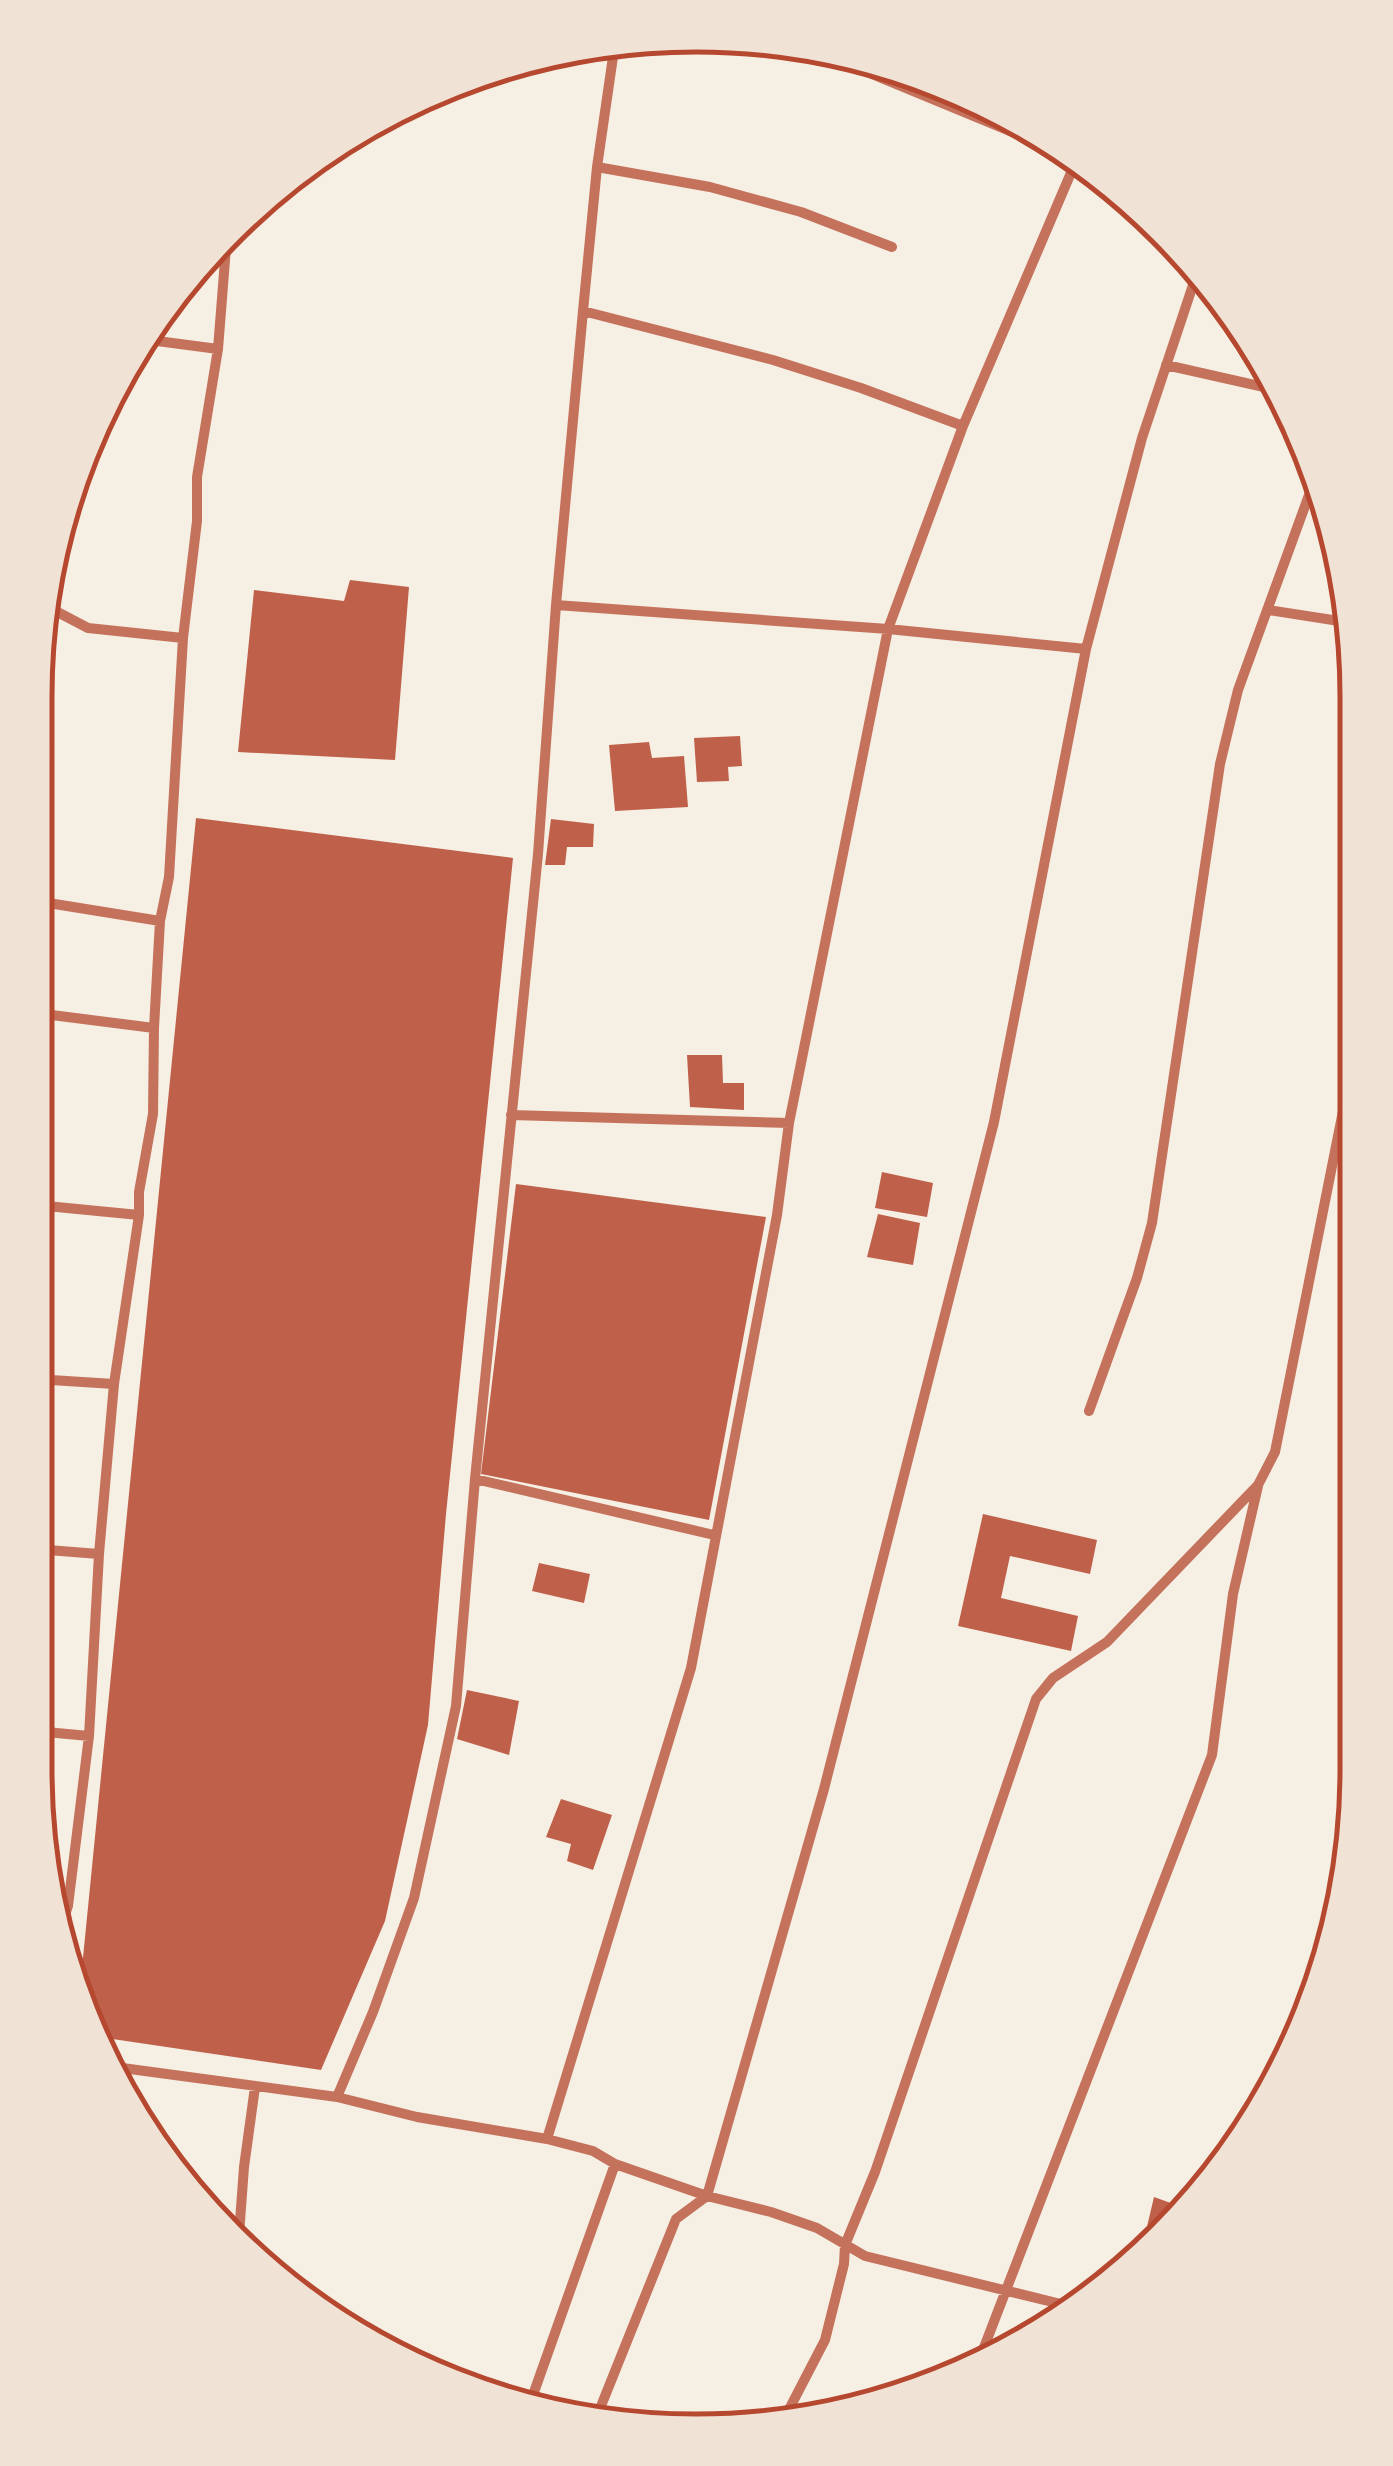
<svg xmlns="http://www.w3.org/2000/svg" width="1393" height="2466" font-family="'Work Sans',sans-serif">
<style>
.building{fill:#bf614a}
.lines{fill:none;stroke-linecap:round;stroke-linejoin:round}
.minor{stroke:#c5725c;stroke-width:10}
.rim{fill:none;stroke:#b5482f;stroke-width:5}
</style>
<rect width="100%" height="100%" fill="#f6efe4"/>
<path class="building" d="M350 580 409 587 395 760 238 752 254 590 344 601Z
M740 736 742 766 728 767 729 781 697 782 694 738Z
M649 742 652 758 684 756 688 807 615 811 609 745Z
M196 818 513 858 446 1514 428 1725 385 1921 321 2070 99 2037 79 1998Z
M551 819 594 824 593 847H567L565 865H545Z
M687 1055H722L723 1083H744V1110L690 1107Z
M882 1172 933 1183 927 1217 875 1208Z
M516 1184 766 1217 709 1520 481 1474Z
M878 1214 920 1223 913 1265 867 1257Z
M983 1514 1097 1540 1090 1574 1010 1556 1001 1598 1078 1616 1071 1651 958 1626Z
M539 1563 590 1574 584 1603 532 1591Z
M467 1690 519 1701 509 1755 457 1739Z
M561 1799 612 1815 593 1870 567 1861 571 1844 546 1837Z
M1154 2197 1182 2207 1156 2238 1145 2235Z"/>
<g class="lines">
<path class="minor" d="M799 44 1068 155
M597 167 710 187 801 212 892 247
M583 311 773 360 861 388 963 426
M142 339 218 349
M1166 365 1277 390
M44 605 88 628 183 638
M556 605 888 629 1086 649
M1268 610 1352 623
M36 901 160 921
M36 1013 154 1028
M511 1115 789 1123
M36 1205 139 1215
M35 1379 114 1384
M1089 1411 1137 1278 1152 1223 1220 764 1238 690 1317 473
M475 1479 714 1535
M35 1549 99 1554
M35 1731 89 1736
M61 1927 68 1906 89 1736 99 1554 114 1384 139 1215V1192L153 1114 154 1028 160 921 169 877 183 638 197 521V477L218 349 227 235
M115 2067 337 2097 417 2117 547 2139 593 2151 615 2164 707 2196 771 2212 817 2228 865 2256 1069 2306
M337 2097 373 2012 414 1898 456 1706 475 1479 538 854 556 605 583 311 597 167 615 43
M547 2139 691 1668 777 1215 789 1123 888 629 963 426 1076 161
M239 2235 244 2167 255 2087
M978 2363 1212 1755 1233 1594 1258 1486
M528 2409 615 2164
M597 2416 676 2219 707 2196 824 1789 994 1122 1086 649 1142 438 1198 270
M784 2419 825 2340 844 2264 845 2245 875 2172 1036 1699 1053 1678 1107 1642 1258 1485 1275 1452 1354 1056"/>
</g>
<path d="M0 0H1393V2466H0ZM696 52H696A644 644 0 0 1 1340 696V1770A644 644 0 0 1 696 2414H696A644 644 0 0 1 52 1770V696A644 644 0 0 1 696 52Z" fill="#f1e2d6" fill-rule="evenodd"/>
<path class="rim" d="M696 52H696A644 644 0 0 1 1340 696V1770A644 644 0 0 1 696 2414H696A644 644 0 0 1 52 1770V696A644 644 0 0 1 696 52Z"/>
</svg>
